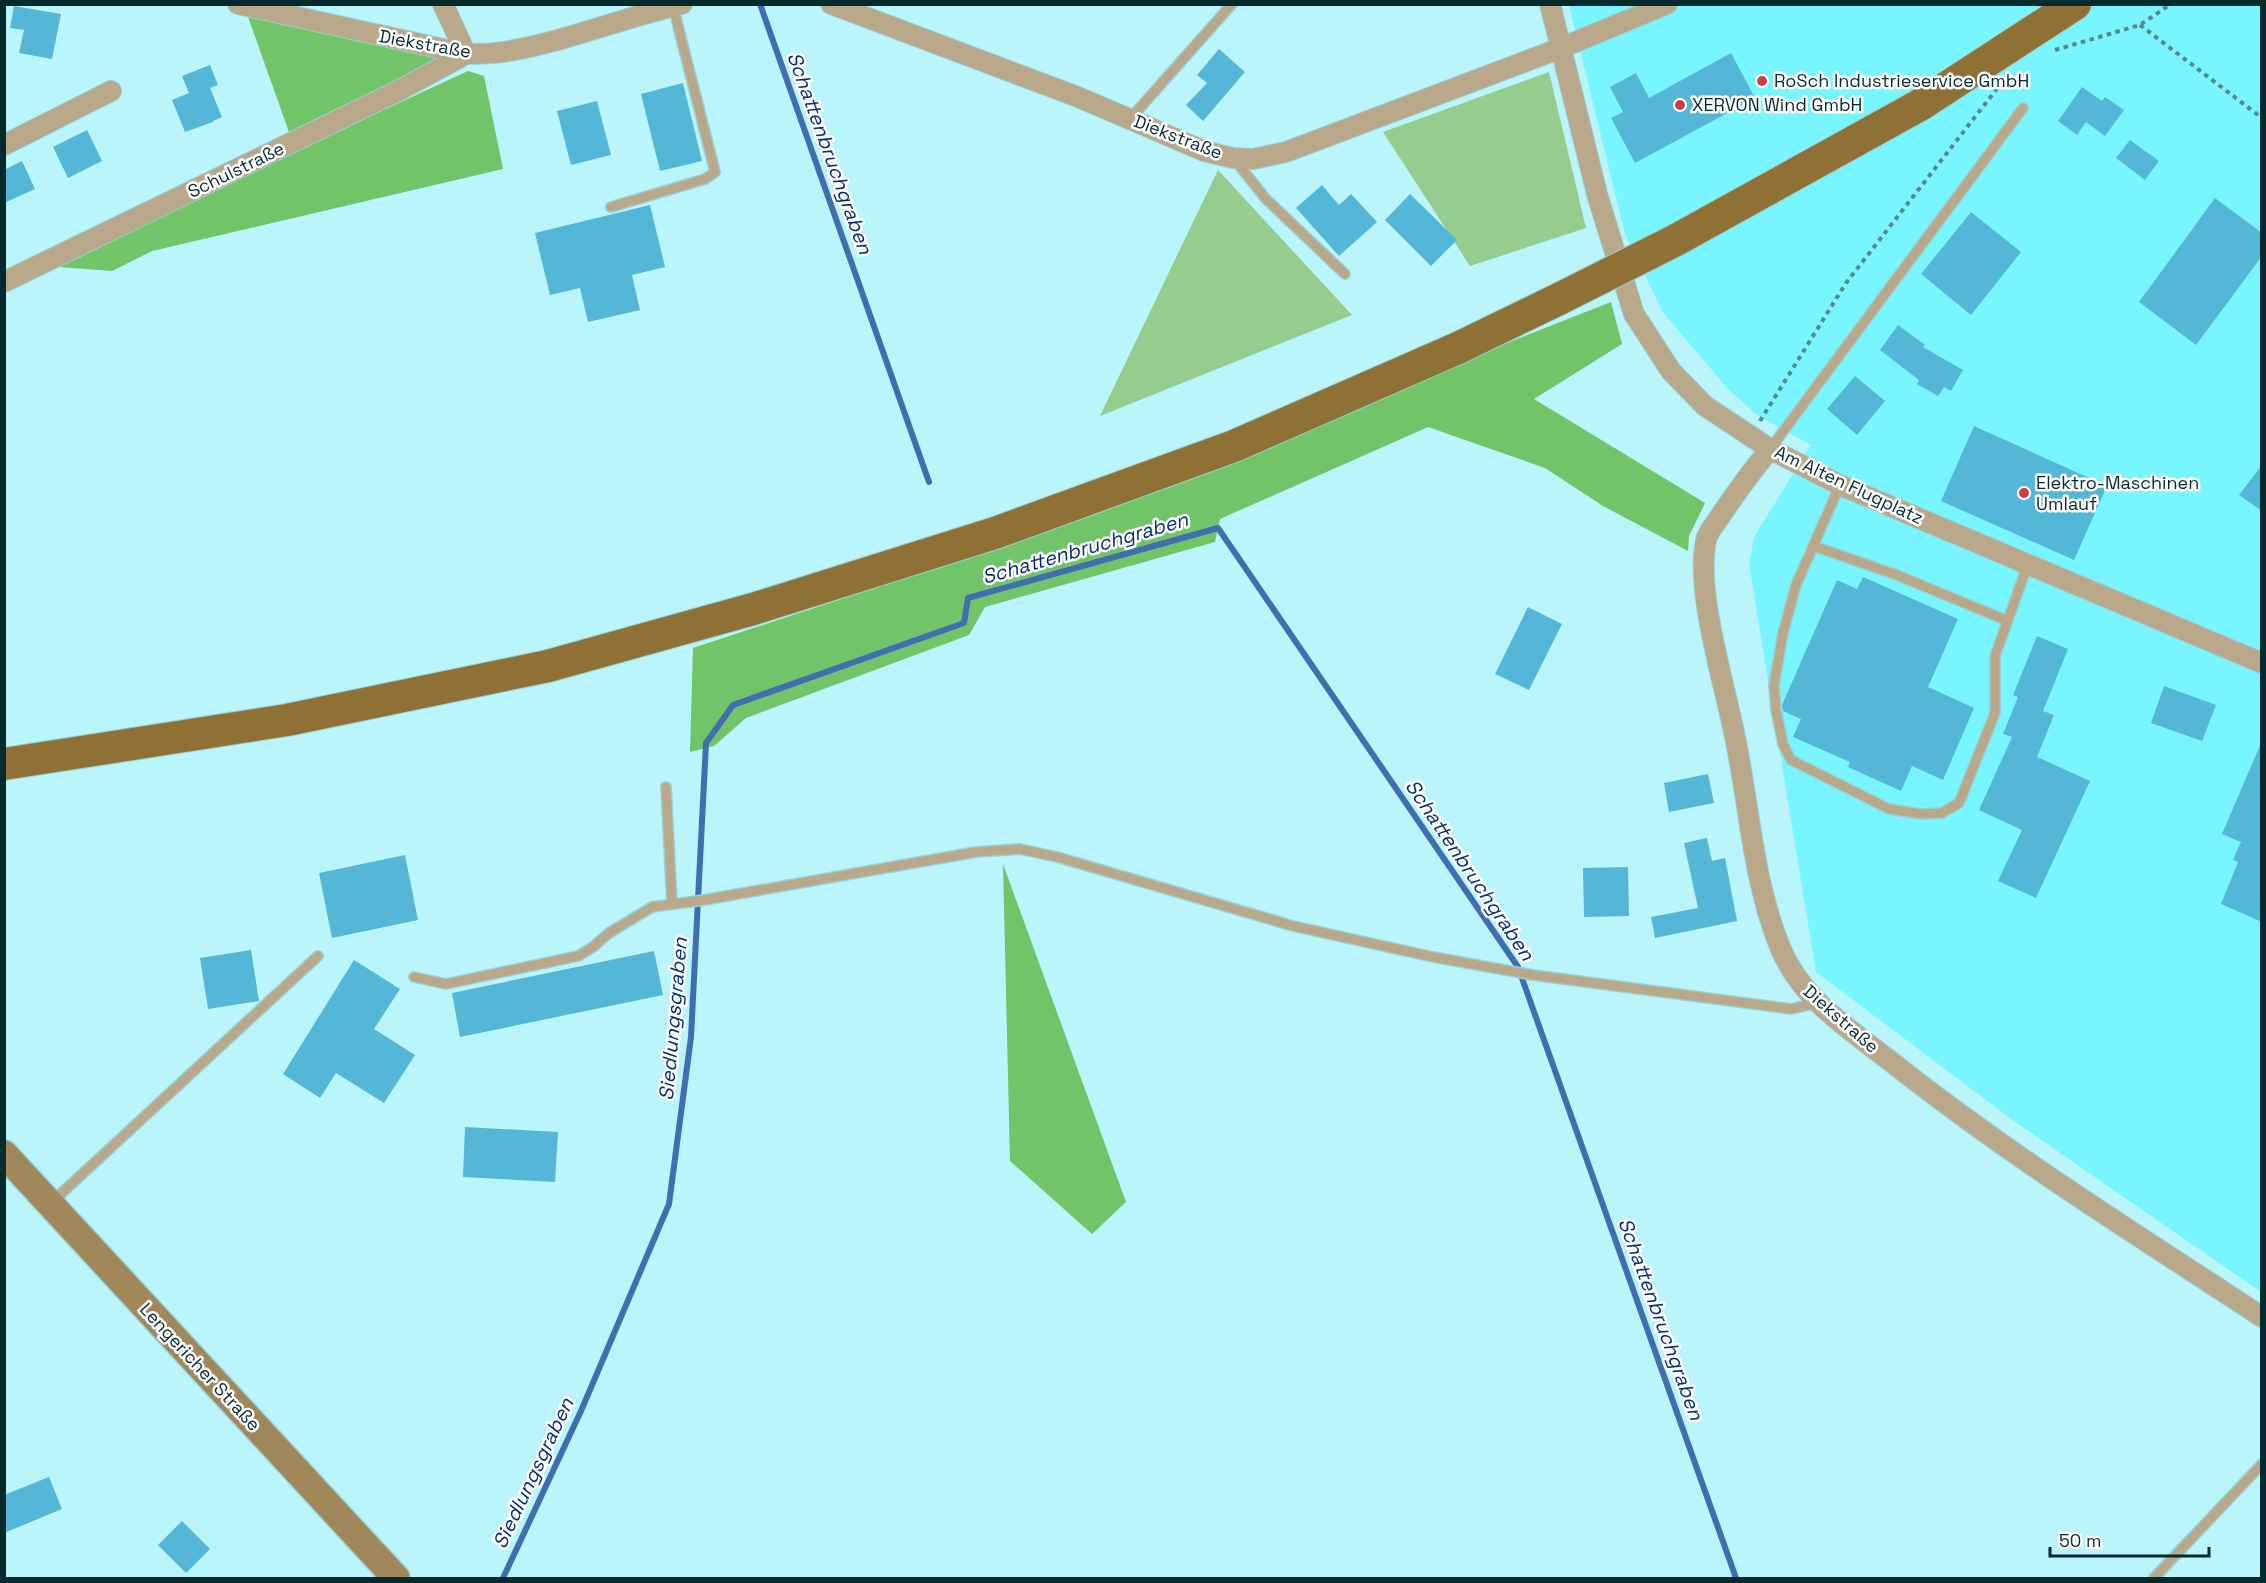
<svg xmlns="http://www.w3.org/2000/svg" width="2266" height="1583" font-family="'Space Grotesk',sans-serif">
<style>
.built{fill:#79f5ff}
.green{fill:#95cd8e}
.forest{fill:#71c468}
.lines{fill:none;stroke-linecap:round;stroke-linejoin:round}
.stream{stroke:#406eb0;stroke-width:6}
.building{fill:#55b7d7}
.lane-casing{stroke:#99d0d5;stroke-width:12}
.street-casing{stroke:#99d0d5;stroke-width:22}
.secondary-casing{stroke:#99d0d5;stroke-width:30}
.primary-casing{stroke:#99d0d5;stroke-width:34}
.path{stroke:#58888c;stroke-width:4;stroke-dasharray:4.5 4.5;stroke-linecap:butt}
.lane{stroke:#b9a88a;stroke-width:9}
.street{stroke:#b9a88a;stroke-width:20}
.secondary{stroke:#a1885a;stroke-width:27}
.primary{stroke:#8f7135;stroke-width:32}
.primary-bridge-casing{stroke:#99d0d5;stroke-width:34;stroke-linecap:butt}
.primary-bridge{stroke:#8f7135;stroke-width:32}
.poi-dot{fill:#cb3c44;stroke:#fff;stroke-width:2}
.labels{text-anchor:middle;stroke-width:5;stroke-linejoin:round;paint-order:stroke}
.street-label{font-size:18px;fill:#052a2d;stroke:#fff}
.poi-label{font-size:18px;fill:#052a2d;stroke:#fff;text-anchor:start}
.water-label{font-size:20px;font-style:italic;fill:#032c7d;stroke:#fff}
</style>
<rect width="100%" height="100%" fill="#b9f5fa"/>
<path class="built" d="M1569 5H2261V1292L2014 1121 1816 972 1749 564 1754 537 1811 445 1757 415 1727 388 1662 311 1625 234Z"/>
<path class="green" d="M1549 72 1586 228 1470 266 1383 132Z
M1218 170 1352 315 1100 416Z"/>
<path class="forest" d="M247 14 446 56 290 135Z
M468 71 484 76 503 169 152 251 112 271 45 266Z
M1611 302 1622 344 1534 399 1705 503 1689 536 1688 551 1603 506 1545 468 1428 427 1220 519 1215 542 985 607 969 635 746 718 714 746 690 752 693 648 932 569Z
M1003 864 1126 1202 1092 1234 1010 1161Z"/>
<g class="lines">
<path class="stream" d="M760 4 929 482
M503 1578 581 1411 669 1204 691 1037 706 743 733 705 964 623 968 598 1218 528 1518 967 1736 1578"/>
</g>
<path class="building" d="M14 6 61 14 52 59 19 53 24 30 10 28Z
M1219 49 1245 72 1203 121 1186 105 1207 83 1197 75Z
M1731 53 1755 98 1635 163 1611 118 1623 112 1610 87 1636 73 1649 98Z
M210 65 218 85 210 88 222 117 213 121V122L185 132 172 100 189 93 182 76Z
M683 83 702 161 660 171 641 94Z
M2082 87 2102 101 2105 97 2124 110 2105 136 2086 122 2077 135 2058 121Z
M597 101 611 155 571 165 557 111Z
M87 130 102 161 68 178 53 147Z
M2130 140 2159 161 2145 180 2116 158Z
M22 161 35 189 4 203V170Z
M1322 185 1339 205 1351 194 1377 222 1339 256 1296 208Z
M1410 194 1457 240 1431 266 1385 220Z
M2215 198 2262 233V256L2196 345 2139 302Z
M650 205 665 267 632 275 640 310 588 322 580 288 550 295 535 233Z
M1971 212 2021 252 1971 315 1921 274Z
M1898 325 1925 345 1923 347 1963 370 1951 391 1944 387 1938 396 1917 384 1919 380 1880 350Z
M1855 376 1885 401 1857 435 1827 409Z
M1974 426 2107 486 2074 560 1941 501Z
M2262 465V511L2239 495Z
M1863 577 1958 619 1928 687 1974 708 1943 780 1912 766 1901 791 1848 767 1850 762 1793 737 1801 719 1783 711 1782 705 1837 580 1857 589Z
M1528 607 1562 624 1529 690 1495 674Z
M2037 636 2068 649 2043 711 2054 715 2037 757 2090 781 2036 898 1998 881 2022 830 1979 810 2012 737 2003 734 2018 697 2013 695Z
M2164 686 2216 705 2202 741 2151 723Z
M2262 741V922L2221 904 2238 862 2233 860 2241 842 2222 834Z
M1708 774 1714 803 1669 812 1664 783Z
M1707 838 1712 861 1725 858 1737 921 1655 938 1651 917 1698 908 1684 843Z
M405 855 418 920 332 938 319 873Z
M1628 867 1629 916 1584 917 1583 868Z
M251 950 259 1001 208 1009 200 958Z
M654 951 663 995 460 1037 452 993Z
M354 960 400 989 374 1029 415 1055 384 1103 336 1073 320 1098 283 1074Z
M465 1127 558 1132 555 1182 463 1177Z
M49 1477 62 1509 4 1533V1495Z
M182 1521 210 1549 186 1573 158 1545Z"/>
<g class="lines">
<g class="lane-casing">
<path id="lane" d="M1130 119 1232 4
M1234 159 1266 199 1345 274
M611 207 705 179 715 172 673 6
M1770 449 2023 108
M1840 485 1796 585 1783 633 1774 685 1776 710 1783 744 1791 760 1889 809 1921 814 1942 813 1959 803 1995 713V656L2028 564
M1813 546 1897 575 2008 621
M666 787 672 904
M414 977 446 984 578 956 593 947 609 933 652 907 704 900 976 852 1020 849 1057 857 1293 926 1433 957 1533 975 1791 1009 1817 1003
M52 1202 318 956
M2154 1578 2262 1464"/>
</g>
<g class="street-casing">
<path id="street" d="M238 4 466 54C478 54 491 54 503 52 562 43 622 18 682 4
M831 4 1078 97 1204 151 1233 158 1253 159 1286 152 1561 48 1597 194 1634 314 1671 371 1705 406 1770 449 1840 485 2262 663
M1550 4 1561 48 1667 4
M4 145 111 91
M4 282 398 91 466 54 443 4
M1770 449C1751 472 1735 494 1719 518 1715 524 1709 531 1707 537 1694 582 1722 676 1732 723 1749 796 1751 876 1780 947 1801 999 1847 1027 1889 1060 2007 1154 2136 1234 2262 1317"/>
</g>
<g class="secondary-casing">
<path id="secondary" d="M4 1154 396 1578"/>
</g>
<g class="primary-casing">
<path id="primary" d="M1676 240 1920 105 2075 4
M4 764 287 720 548 666 753 609 995 533 1234 446 1458 348 1561 298"/>
</g>
<path class="path" d="M2140 25 2262 118
M2055 50 2140 25 2171 4
M1760 421 1846 283 1999 86"/>
<use href="#lane" class="lane"/>
<use href="#street" class="street"/>
<use href="#secondary" class="secondary"/>
<use href="#primary" class="primary"/>
<g class="primary-bridge-casing">
<path id="primary-bridge" d="M1561 298 1676 240"/>
</g>
<use href="#primary-bridge" class="primary-bridge"/>
</g>
<g class="poi-dot">
<circle cx="1762" cy="81" r="6"/>
<circle cx="1680" cy="105" r="6"/>
<circle cx="2024" cy="493" r="6"/>
</g>
<g class="labels">
<g class="street-label">
<text transform="translate(425 44) rotate(10)" y="6">Diekstraße</text>
<text transform="translate(1178 137) rotate(21)" y="6">Diekstraße</text>
<text transform="translate(236 170) rotate(-26)" y="6">Schulstraße</text>
<text transform="translate(1849 485) rotate(25)" y="6">Am Alten Flugplatz</text>
<text transform="translate(1841 1019) rotate(41)" y="6">Diekstraße</text>
<text transform="translate(200 1367) rotate(47)" y="6">Lengericher Straße</text>
</g>
<g class="poi-label">
<text x="1774" y="87">RoSch Industrieservice GmbH</text>
<text x="1692" y="111">XERVON Wind GmbH</text>
<text x="2036" y="489">Elektro-Maschinen<tspan x="2036" dy="21">Umlauf</tspan></text>
</g>
<g class="water-label">
<text transform="translate(830 153) rotate(70)" y="7">Schattenbruchgraben</text>
<text transform="translate(1085 548) rotate(-16)" y="7">Schattenbruchgraben</text>
<text transform="translate(1470 870) rotate(56)" y="7">Schattenbruchgraben</text>
<text transform="translate(673 1019) rotate(-85)" y="7">Siedlungsgraben</text>
<text transform="translate(1661 1319) rotate(70)" y="7">Schattenbruchgraben</text>
<text transform="translate(533 1473) rotate(-65)" y="7">Siedlungsgraben</text>
</g>
</g>
<rect width="2266" height="1583" fill="none" stroke="#052a2d" stroke-width="12"/>
<path d="M2050 1547v9h159v-9" fill="none" stroke="#052a2d" stroke-width="3"/>
<text x="2059" y="1547" font-size="18" fill="#052a2d" stroke="#ffffff" stroke-width="4.5" paint-order="stroke">50 m</text>
</svg>
